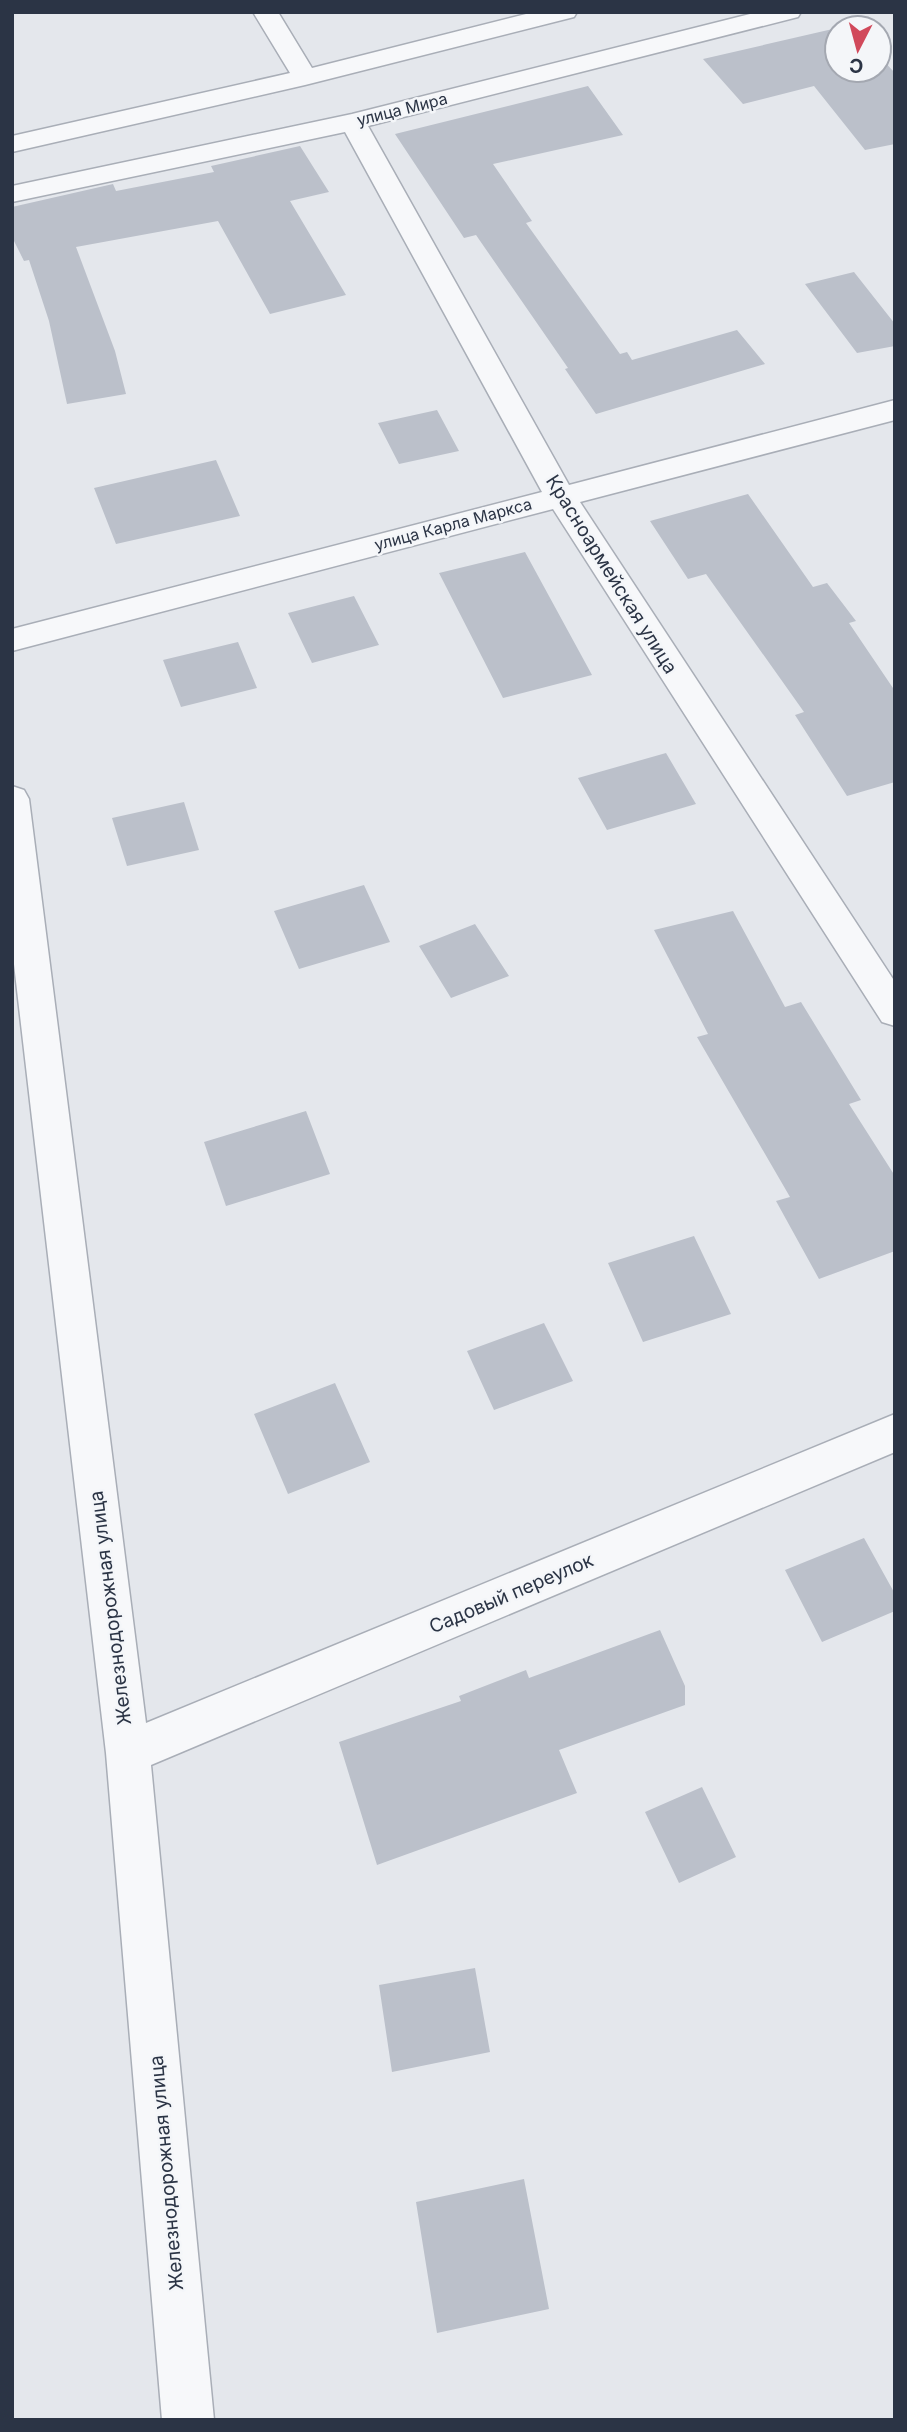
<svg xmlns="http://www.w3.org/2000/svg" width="907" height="2432" font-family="Inter,sans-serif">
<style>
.building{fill:#bbc0ca}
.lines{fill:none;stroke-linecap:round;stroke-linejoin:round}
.street-casing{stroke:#a9aeb7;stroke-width:3}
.street{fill:#f7f8fa;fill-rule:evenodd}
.labels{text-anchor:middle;stroke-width:5;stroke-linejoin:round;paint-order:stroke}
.far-street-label{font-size:16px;fill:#2b3445;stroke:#f4f6f9}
.street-label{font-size:19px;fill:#2b3445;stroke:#f4f6f9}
</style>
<rect width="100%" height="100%" fill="#e4e7ec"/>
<path class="building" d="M837 28V70H879V56L895 73V144L865 150 814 86 743 104 703 59Z
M588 86 623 135 493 164 532 221 526 223 620 354 627 352 632 360 737 330 765 364 596 414 565 369 568 368 476 235 464 238 395 134Z
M300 146 329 192 290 201 346 295 270 314 218 221 76 247 115 351 126 394 67 404 49 321 29 260 24 261 12 237V207L113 184 116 191 214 172 211 166Z
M854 272 895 324V346L857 353 805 284Z
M437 410 459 451 399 464 378 423Z
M216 460 240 516 116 544 94 488Z
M748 494 813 587 827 583 856 621 849 623 895 691V782L847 796 795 715 804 712 706 574 688 579 650 521Z
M525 552 592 675 503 698 439 573Z
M354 596 379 645 312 663 288 613Z
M238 642 257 688 181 707 163 660Z
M666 753 696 804 607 830 578 778Z
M184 802 199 850 127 866 112 818Z
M364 885 390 942 299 969 274 911Z
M733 911 785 1007 801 1002 861 1100 849 1104 895 1176V1251L819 1279 776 1201 790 1197 697 1037 708 1034 654 930Z
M475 924 509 976 451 998 419 946Z
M306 1111 330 1174 226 1206 204 1142Z
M694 1236 731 1314 643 1342 608 1263Z
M544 1323 573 1381 494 1410 467 1351Z
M335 1383 370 1462 288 1494 254 1414Z
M864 1538 895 1594V1611L822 1642 785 1570Z
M660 1630 685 1686V1705L559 1750 577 1793 377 1865 339 1742 461 1701 459 1696 526 1670 529 1678Z
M702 1787 736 1857 679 1883 645 1812Z
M475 1968 490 2052 392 2072 379 1985Z
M524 2179 549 2309 437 2333 416 2202Z"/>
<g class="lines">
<g class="street-casing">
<path id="street" d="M253 12H278L312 68 534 12H577L574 17 305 85 12 152V136L290 73Z
M758 12H801L798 17 368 126 569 485 895 400V420L580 502 895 982V1026L882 1022 553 509 12 651V629L542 492 345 132 12 202V186L352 114Z
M12 786 24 790 29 799 146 1723 895 1414V1452L151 1765 214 2420H162L106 1753 12 947Z"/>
</g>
<use href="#street" class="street"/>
</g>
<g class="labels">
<g class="far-street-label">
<text transform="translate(402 109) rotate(-14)" y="6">улица Мира</text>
<text transform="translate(453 524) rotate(-15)" y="6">улица Карла Маркса</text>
</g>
<g class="street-label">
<text transform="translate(612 574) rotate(58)" y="7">Красноармейская улица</text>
<text transform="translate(511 1593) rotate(-23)" y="7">Садовый переулок</text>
<text transform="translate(110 1608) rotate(-97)" y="7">Железнодорожная улица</text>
<text transform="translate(166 2173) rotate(-95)" y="7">Железнодорожная улица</text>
</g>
</g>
<rect width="907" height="2432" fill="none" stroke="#2b3445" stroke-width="28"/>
<g transform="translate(858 49) rotate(186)"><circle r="33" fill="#f4f6f9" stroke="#a4a8b1" stroke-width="2"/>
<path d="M0-5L12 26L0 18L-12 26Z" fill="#d1495b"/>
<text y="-10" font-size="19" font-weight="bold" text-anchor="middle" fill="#2b3445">С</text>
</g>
</svg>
